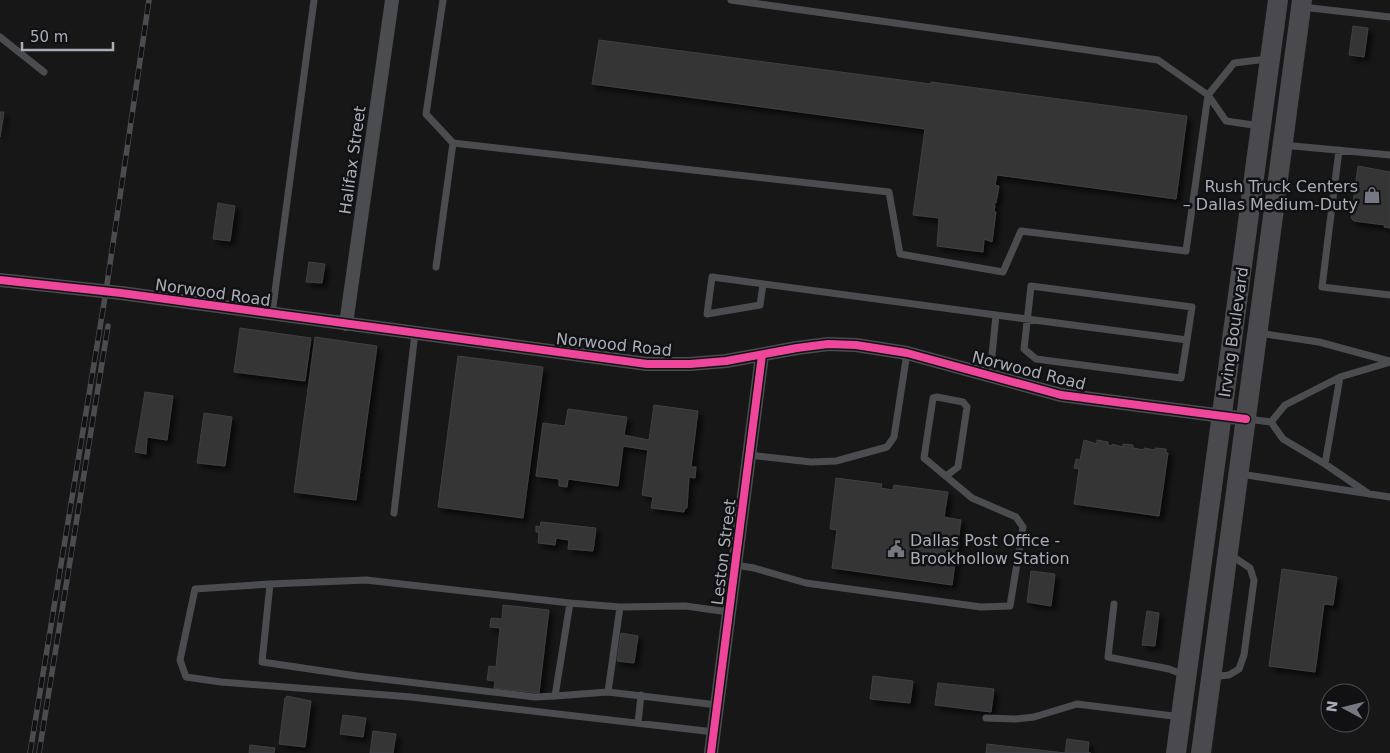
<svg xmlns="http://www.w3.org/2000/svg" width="1390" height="753" font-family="'DejaVu Sans',sans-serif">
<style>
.building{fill:#353536;stroke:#3f4043;filter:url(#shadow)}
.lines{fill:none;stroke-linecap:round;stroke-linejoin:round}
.service{stroke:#4b4c50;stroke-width:7}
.minor{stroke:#4b4c50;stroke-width:14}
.secondary{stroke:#4a4a4e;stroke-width:20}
.rail-casing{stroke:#4b4c4f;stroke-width:5.5}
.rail{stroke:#111113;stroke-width:4;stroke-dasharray:11;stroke-linecap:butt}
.cycleway-casing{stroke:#111113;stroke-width:11}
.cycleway{stroke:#ed469a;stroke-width:8}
.labels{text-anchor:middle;stroke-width:5;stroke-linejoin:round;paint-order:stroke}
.street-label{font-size:16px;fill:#a8adb8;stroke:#111113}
.poi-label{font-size:16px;fill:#a8adb8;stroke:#111113;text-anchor:end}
</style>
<defs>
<filter id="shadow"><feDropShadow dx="4.5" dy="4.5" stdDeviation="2.5" flood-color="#0009"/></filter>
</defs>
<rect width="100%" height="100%" fill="#171717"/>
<path class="building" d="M1353 26 1368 28 1364 57 1349 55Z
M599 40 931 84V82L1187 116 1176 199 997 175 995 185 999 186 996 203H993L992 204 995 205 994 212H996L992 242 984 239 983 252 937 246 939 218 913 215 925 129 592 84Z
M0 112H4L0 137Z
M1358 166 1390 172V228L1384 227 1385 225 1354 221 1351 218Z
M218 203 235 206 230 241 213 239Z
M309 262 325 264 322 283 306 282Z
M240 328 311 338 305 381 234 372Z
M315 337 377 346 356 500 294 492Z
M458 356 543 367 523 518 438 507Z
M145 392 173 396 167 440 147 437 146 454 135 452Z
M654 405 698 411 691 467H696L695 478 689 477 687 508H685L684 512 651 508 653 497 642 495 648 450 623 446 618 486 568 479 567 487 559 486V479L536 476 543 423 565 426 568 409 627 417 624 435 649 440Z
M204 413 232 417 225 466 197 463Z
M1084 440 1097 444V440L1108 442V445L1112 446V444L1123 447V444L1133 445V448L1144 450V448L1155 450V448L1166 449V453H1168L1159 516 1074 504 1079 469 1074 468 1076 459 1080 460Z
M836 478 882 484 881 488 893 490 894 485 948 492 944 517 961 520 952 585 832 568 837 530 830 529Z
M541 522 596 528 593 551 568 549 569 540 556 538 555 545 538 543 539 532H536V526L540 527Z
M1282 569 1337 577 1333 605 1324 604 1315 672 1269 666Z
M1031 571 1055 574 1051 606 1027 602Z
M503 605 549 610 539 693 494 688 495 681 487 680 489 666 496 667 500 628 490 627 491 618 502 619Z
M1147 611 1159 613 1155 646 1142 645Z
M621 633 638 636 634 663 617 661Z
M873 676 913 681 910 703 870 699Z
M938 683 994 689 991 712 935 705Z
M287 696 311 701 305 747 279 744 285 698Z
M343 715 366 718 363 737 340 734Z
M373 731 396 734 393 753H370Z
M1067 739 1089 742 1088 753H1091H986L987 744 1065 753Z
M250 745 275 748 274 753H249Z"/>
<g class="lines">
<path class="service" d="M443 0 426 114 453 143
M731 0 1158 60 1208 95 1226 121 1260 126
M1302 7 1390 17
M0 37 44 72
M1283 145 1390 155
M1339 150 1322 287 1390 295
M436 267 453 143 889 192 900 254 1003 272 1021 231 1186 251 1208 95 1234 63 1267 59
M763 284 760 305 707 314 712 277 996 315
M272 314 314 0
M1258 333 1319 342 1389 361
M990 375 996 315 1187 340 1181 378 1036 359 1024 349 1031 286 1192 307 1187 340
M1247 419 1271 422
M1271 422 1283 439 1325 464 1369 494
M1271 422 1285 405 1340 377
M749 455 811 462 836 461 887 447 894 437 907 353
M1325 464 1340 377 1390 362
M1240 474 1390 497
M394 513 415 333
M735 565 754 568 806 583 981 607 1010 606 1023 527 1016 517 972 498 924 458 933 398 937 397 963 402 967 407 958 467 946 476
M270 584 195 589 180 660 186 677 221 682 411 697 714 732
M1114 604 1108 657 1169 669 1184 675
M1212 677 1229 675 1239 669 1244 655 1254 580 1250 568 1229 554
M608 692 620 607
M555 696 535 697 357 676 262 662 270 584 366 580 570 603
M717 705 608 692 555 696 570 603 620 607 685 606 729 612
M986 718 1015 719 1034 717 1077 704 1181 717
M638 723 641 695"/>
<path class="minor" d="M0 280 121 293 647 364H690L726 361 797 348 828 344 856 345 907 353 1061 395 1246 419
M346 324 392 0
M711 753 762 355"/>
<path class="secondary" d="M1176 753 1278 0
M1201 753 1302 0"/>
<g class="rail-casing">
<path id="rail" d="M30 753 106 291 149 0
M39 753 108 326"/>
</g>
<use href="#rail" class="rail"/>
<g class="cycleway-casing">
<path id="cycleway" d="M0 280 121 293 647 364H690L726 361 797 348 828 344 856 345 907 353 1061 395 1246 419
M711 753 762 355"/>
</g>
<use href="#cycleway" class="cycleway"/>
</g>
<defs>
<g id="shop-bare" transform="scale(1.35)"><path d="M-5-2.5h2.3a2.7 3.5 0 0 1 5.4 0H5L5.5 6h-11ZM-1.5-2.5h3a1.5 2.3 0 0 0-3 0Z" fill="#757880" stroke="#111113" stroke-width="2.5" paint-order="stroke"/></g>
<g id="civic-bare" transform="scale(1.35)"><path d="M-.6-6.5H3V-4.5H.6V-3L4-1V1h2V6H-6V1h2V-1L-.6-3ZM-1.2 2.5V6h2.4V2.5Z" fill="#757880" stroke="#111113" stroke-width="2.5" paint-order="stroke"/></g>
</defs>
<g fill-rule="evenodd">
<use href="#shop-bare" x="1372" y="195"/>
<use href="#civic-bare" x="896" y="549"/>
</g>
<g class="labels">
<g class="street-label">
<text transform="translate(352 160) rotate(-82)" y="6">Halifax Street</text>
<text transform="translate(213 292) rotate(8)" y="6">Norwood Road</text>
<text transform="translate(1233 332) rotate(-82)" y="6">Irving Boulevard</text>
<text transform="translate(614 344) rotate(6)" y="6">Norwood Road</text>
<text transform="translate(1029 370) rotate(14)" y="6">Norwood Road</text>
<text transform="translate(723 552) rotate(-83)" y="6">Leston Street</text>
</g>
<g class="poi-label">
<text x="1358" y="192">Rush Truck Centers<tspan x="1358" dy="18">– Dallas Medium-Duty</tspan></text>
<text x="910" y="546" text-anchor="start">Dallas Post Office -<tspan x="910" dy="18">Brookhollow Station</tspan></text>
</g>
</g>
<g transform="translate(1345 708) rotate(277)"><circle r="24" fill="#111113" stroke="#4d4f55"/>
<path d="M0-4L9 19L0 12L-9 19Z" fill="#757880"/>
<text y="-8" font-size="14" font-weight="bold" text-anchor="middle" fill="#a8adb8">N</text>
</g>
<path d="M22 42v8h91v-8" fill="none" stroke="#a8adb8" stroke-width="2.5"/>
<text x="30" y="42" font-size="15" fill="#a8adb8" stroke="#111113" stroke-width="4" paint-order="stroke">50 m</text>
</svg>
